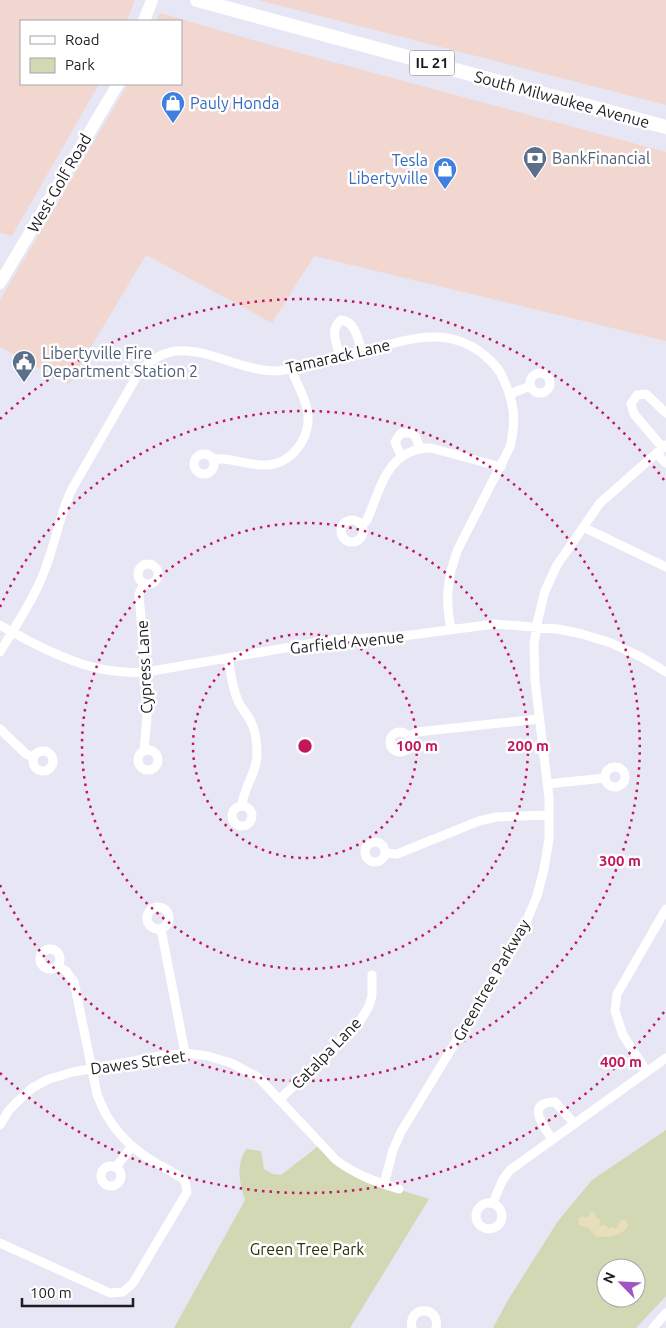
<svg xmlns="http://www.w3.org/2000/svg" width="666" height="1328" font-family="Ubuntu,sans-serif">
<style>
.commercial{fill:#f1d7d0}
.green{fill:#d2d7b4;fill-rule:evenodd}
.sand{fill:#e8deb9}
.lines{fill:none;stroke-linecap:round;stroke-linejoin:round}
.street{stroke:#fff;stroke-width:9}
.secondary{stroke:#fff;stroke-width:12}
.primary{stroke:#fff;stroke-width:14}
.ring{fill:none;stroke:#c2185b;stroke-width:2.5;stroke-dasharray:2.5 5}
.labels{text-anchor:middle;stroke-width:5;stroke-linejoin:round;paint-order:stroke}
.shield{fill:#fff;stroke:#616164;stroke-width:1}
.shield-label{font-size:15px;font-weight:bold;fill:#1d1d21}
.street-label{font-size:16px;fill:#1d1d21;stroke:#fff}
.shop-label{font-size:16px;fill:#366cbe;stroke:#fff;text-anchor:start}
.service-label{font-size:16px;fill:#4e5e75;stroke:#fff;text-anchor:start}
.park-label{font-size:16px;fill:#2e3109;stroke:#fff}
.centre{fill:#c2185b;stroke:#fff;stroke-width:2.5}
.ring-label{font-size:15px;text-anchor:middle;font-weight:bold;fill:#c2185b;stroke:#fff;stroke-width:5;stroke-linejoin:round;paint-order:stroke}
</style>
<rect width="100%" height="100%" fill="#e7e6f4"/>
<path class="commercial" d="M0 0H135L127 21H21V84H99L12 236 0 233Z
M258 0H666V105Z
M160 13 270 45 666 152V341L314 256 272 323 146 255 69 384 0 347V300L128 84H181V21H156Z"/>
<path class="green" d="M666 1130V1296L636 1328H493L508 1300 558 1221 592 1180ZM606 1268H636V1298H606Z
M321 1144 336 1160 394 1188 429 1199 350 1328H174L245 1200C239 1181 236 1167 246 1149L261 1151 264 1169 273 1174 281 1175Z"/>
<path class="sand" d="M592 1211 595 1213 597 1218 600 1220 599 1226 605 1225 608 1228 612 1227 616 1229 621 1220H625L628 1225C624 1237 608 1237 596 1237L588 1228 578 1225 579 1218 582 1216 587 1218Z"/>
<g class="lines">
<path class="street" d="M340 357C337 344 329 330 341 320 356 322 357 338 362 351
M530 383a10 10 0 1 1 20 0a10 10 0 1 1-20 0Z
M510 394 530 386
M663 448 634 414 631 404 637 395 646 394 666 413
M194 464a10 10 0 1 1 20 0a10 10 0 1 1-20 0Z
M657 454 666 463
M401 456 395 442 401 433H412L416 438 420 448
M213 459C230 457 246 465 263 465 292 466 313 436 307 409 304 395 296 382 291 369
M341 531a11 11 0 1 1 22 0a11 11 0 1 1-22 0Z
M361 526 367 520C381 487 388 448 431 448L501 467
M583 527 666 567
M138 574a10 10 0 1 1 20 0a10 10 0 1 1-20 0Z
M144 583 139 594 147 693V717L144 751
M0 625C10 631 20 636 31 642 68 661 103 675 146 672L331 640 403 636 495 624 558 629 582 634 611 643 641 657 666 672
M0 652C14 628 31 604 42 577 55 548 58 517 72 489L138 374C178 324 225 370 275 371 286 371 297 367 308 365 331 359 353 354 375 348 414 338 448 327 483 354 490 360 497 366 501 374 514 400 517 418 510 447L458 549C447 578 445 599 451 629
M228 658C231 673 232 689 239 703 242 709 247 714 250 720 255 729 257 743 257 754 257 773 243 788 242 806
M0 729 26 754 33 757
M390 742a10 10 0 1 1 20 0a10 10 0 1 1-20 0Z
M409 737 417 732 539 719
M138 760a10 10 0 1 1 20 0a10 10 0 1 1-20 0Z
M33 761a10 10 0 1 1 20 0a10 10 0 1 1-20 0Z
M605 777a10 10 0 1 1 20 0a10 10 0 1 1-20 0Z
M547 784 605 778
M232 816a10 10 0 1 1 20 0a10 10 0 1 1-20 0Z
M365 852a10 10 0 1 1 20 0a10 10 0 1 1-20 0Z
M385 853 397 854 479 821 496 817 549 815
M147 918a11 11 0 1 1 22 0a11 11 0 1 1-22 0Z
M161 929 185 1053
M40 959a10 10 0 1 1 20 0a10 10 0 1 1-20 0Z
M647 1072 623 1035 615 1011 617 994 666 909
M279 1100 359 1023 369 1006 372 996V975
M0 1125 9 1110 19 1100 32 1088 49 1079 73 1072 166 1055 185 1053 208 1056 231 1063 258 1077 336 1160C356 1175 376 1182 399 1189
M552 1139C543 1126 525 1102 555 1102L574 1123
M101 1176a10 10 0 1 1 20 0a10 10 0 1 1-20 0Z
M116 1167 132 1146
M384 1184 393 1150 401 1132 521 934 537 896 544 869 549 839V798L535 681 534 644 538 619 545 591 557 565 600 503 666 445
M493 1203 502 1181 510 1170 666 1058
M476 1216a13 13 0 1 1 26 0a13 13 0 1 1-26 0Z
M0 1243 110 1293 123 1292 133 1283 187 1192 185 1181C175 1172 162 1167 151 1160 125 1144 107 1123 97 1094L74 982 66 971 58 966
M412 1328C407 1305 441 1305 436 1328
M653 1328 666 1313"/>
<path class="secondary" d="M144 21 152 0
M0 283 118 84"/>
<path class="primary" d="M197 0 666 127"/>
</g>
<g class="ring">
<circle cx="305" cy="746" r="112"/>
<circle cx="305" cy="746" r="223"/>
<path d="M0 607A335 335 0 1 1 0 885"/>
<path d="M664 1012A447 447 0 0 1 0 1073M0 419A447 447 0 0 1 664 480"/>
</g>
<defs>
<g id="shop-pin" transform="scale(1.25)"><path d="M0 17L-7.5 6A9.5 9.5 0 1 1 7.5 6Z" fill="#3f7fe0" stroke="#fff"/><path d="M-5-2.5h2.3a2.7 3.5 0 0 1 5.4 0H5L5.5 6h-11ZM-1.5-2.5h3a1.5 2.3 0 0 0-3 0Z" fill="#fff"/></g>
<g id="bank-pin" transform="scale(1.25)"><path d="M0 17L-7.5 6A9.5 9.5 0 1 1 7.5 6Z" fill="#5c6f8a" stroke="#fff"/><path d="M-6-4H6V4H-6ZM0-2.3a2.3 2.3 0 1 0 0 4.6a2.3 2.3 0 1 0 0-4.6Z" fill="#fff"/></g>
<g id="civic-pin" transform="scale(1.25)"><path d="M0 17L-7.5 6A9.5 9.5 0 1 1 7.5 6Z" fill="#5c6f8a" stroke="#fff"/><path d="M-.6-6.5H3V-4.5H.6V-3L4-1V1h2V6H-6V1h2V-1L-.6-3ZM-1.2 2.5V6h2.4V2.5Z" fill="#fff"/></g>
</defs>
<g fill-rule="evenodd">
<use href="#shop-pin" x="173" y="103"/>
<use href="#bank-pin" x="535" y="158"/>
<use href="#shop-pin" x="445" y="169"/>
<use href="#civic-pin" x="24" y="362"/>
</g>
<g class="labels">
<rect class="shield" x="409.5" y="50.5" width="45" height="25" rx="4"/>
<g class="shield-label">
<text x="432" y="68">IL 21</text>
</g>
<g class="street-label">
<text transform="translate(562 99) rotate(15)" y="6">South Milwaukee Avenue</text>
<text transform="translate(59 183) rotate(-60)" y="6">West Golf Road</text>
<text transform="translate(338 356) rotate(-13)" y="6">Tamarack Lane</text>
<text transform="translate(347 642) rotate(-6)" y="6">Garfield Avenue</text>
<text transform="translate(144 667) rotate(-93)" y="6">Cypress Lane</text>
<text transform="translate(491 980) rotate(-60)" y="6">Greentree Parkway</text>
<text transform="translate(326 1053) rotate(-46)" y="6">Catalpa Lane</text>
<text transform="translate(138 1062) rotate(-8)" y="6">Dawes Street</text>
</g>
<g class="shop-label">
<text x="190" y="109">Pauly Honda</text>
<text x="428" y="166" text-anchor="end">Tesla<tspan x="428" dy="18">Libertyville</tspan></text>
</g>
<g class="service-label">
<text x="552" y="164">BankFinancial</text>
<text x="42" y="359">Libertyville Fire<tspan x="42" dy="18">Department Station 2</tspan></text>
</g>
<g class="park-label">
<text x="307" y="1255">Green Tree Park</text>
</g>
</g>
<circle cx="305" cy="746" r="8" class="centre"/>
<g class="ring-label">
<text x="417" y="751">100 m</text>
<text x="528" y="751">200 m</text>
<text x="620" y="866">300 m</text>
<text x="621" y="1067">400 m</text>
</g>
<rect x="20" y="20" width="162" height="65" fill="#ffffff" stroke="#a5a5a6"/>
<rect x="30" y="36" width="25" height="8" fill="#ffffff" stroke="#a5a5a6"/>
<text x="65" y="45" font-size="15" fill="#1d1d21">Road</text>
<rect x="30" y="58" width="25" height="15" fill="#d2d7b4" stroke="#a5a5a6"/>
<text x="65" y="70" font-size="15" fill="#1d1d21">Park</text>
<g transform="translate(621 1283) rotate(294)"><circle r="24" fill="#ffffff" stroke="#a5a5a6"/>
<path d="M0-4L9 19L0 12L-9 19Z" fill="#a253c4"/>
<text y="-8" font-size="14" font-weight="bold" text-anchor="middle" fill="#1d1d21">N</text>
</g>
<path d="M22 1298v8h111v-8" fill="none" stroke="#1d1d21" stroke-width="2.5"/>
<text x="30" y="1298" font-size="15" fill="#1d1d21" stroke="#ffffff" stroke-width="4" paint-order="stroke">100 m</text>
</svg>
